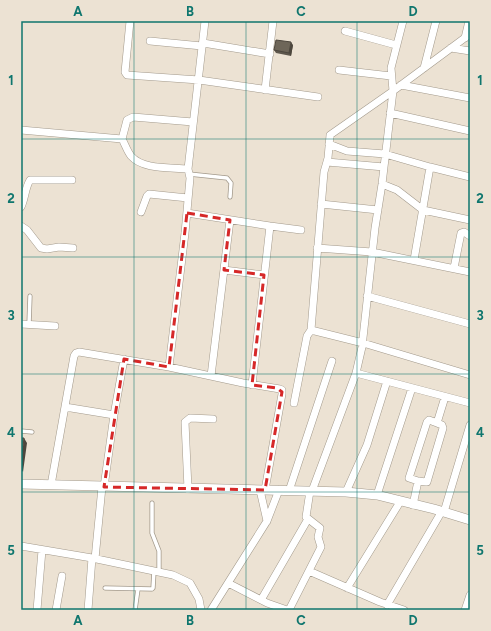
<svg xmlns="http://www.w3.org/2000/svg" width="491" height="631" font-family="Figtree,sans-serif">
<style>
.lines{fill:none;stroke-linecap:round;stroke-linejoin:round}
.service-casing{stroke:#a39a8c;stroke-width:5}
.minor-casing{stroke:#a39a8c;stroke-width:8}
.tertiary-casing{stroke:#a39a8c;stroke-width:10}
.service{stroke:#fff;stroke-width:3.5}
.minor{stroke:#fff;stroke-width:7}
.tertiary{stroke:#fff;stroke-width:9}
.wall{fill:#5f584d}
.shaded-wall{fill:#4d473e}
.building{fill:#6e6659;stroke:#4d473e}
.marked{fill:none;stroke:#d62828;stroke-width:3;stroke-dasharray:8 5;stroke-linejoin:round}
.grid{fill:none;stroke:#0f766e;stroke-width:1;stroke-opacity:0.55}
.neatline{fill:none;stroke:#0f766e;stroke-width:1.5}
.grid-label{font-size:13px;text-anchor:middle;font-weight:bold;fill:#0f766e}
</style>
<rect width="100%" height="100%" fill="#ece2d3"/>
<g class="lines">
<g class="service-casing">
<path id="service" d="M189 174 227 178 231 183 230 197
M29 324 30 296
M21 431 32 432
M152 503V533L159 551V572
M105 588 152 589 153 588 154 571
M135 610 138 589"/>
</g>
<g class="minor-casing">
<path id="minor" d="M130 21 125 72 127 75 199 80 318 97
M345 31 396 45
M465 38 469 21
M150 41 202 46
M203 43 270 54
M451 48 470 51
M424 68 436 21
M339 70 391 76
M401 85 470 98
M265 90 273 21
M390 113 470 131
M21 130 122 139 127 120 133 117 193 122
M122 139C125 144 127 151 131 156 143 170 171 167 188 169
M329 144 347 151 385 154 430 167 470 177
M327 162 384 167
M382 184 397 190 423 210 470 220
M321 204 378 210
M21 207C25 199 25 188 30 180H72
M141 212 147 196 149 194 188 198
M187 213 270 226 301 230
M21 226 27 230 41 248 47 249 59 247 73 248
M317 248 372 252 470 272
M414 260 430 167
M454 268 461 233 464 232 470 236
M224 270 264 275
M367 296 470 324
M21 324 55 326
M311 330 363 343 470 375
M169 367 185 233 190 178 188 169 205 21
M356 373 470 403
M211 376 230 220
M252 385 270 226
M294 403 307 336 311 330 324 172 328 158 330 135 393 91 470 34
M65 407 114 415
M418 481 409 478 427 422 429 420 437 423
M51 485 74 356 76 353 79 352 169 367 243 383 280 389 282 390V394L265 490
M104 487 114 415 124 359
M188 489 185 422 190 418 213 419
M260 490 267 521
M289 491 332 361
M312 491 356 373 362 347 375 228 382 184 393 91 391 68 403 21
M346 492 367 445 387 381
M377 495 412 388
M413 505 418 481 426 482H427L443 428 442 425 437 423 445 397
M444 512 470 425
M21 546 92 558 173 575 190 583 199 599 201 610
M95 559 102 487
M309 571 380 602 404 610
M228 583 267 603 287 610
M347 588 400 502
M261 600 308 519
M387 605 442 511
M37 610 42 550
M56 610 62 576
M88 610 92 558
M211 610 267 521 279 490
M289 610 321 547 318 537 320 528 306 517 310 491
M465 610 470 595"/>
</g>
<g class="tertiary-casing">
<path id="tertiary" d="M21 484 346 492 377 495 434 509 470 520"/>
</g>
<use href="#service" class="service"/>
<use href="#minor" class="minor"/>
<use href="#tertiary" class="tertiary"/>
</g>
<path class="wall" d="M293 45 291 56 276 53 274 50Z"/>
<path class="shaded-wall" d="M291 42 293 45 291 56 289 53Z
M24 438 27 443 23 472 21 469V463Z"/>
<path class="building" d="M276 40 291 42 289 53 274 50Z
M21 438H24L21 463Z"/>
<path class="marked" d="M187 213 230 220 224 270 264 275 252 385 277 388 282 392 265 490 104 487 124 359 169 367Z"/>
<path class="grid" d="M134 21V610M246 21V610M357 21V610M21 139H470M21 257H470M21 374H470M21 492H470"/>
<rect width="491" height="631" fill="none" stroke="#ece2d3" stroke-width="44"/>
<rect x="22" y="22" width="447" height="587" class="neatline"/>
<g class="grid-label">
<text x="78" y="16">A</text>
<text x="190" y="16">B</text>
<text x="301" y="16">C</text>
<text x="413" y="16">D</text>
<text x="11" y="85">1</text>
<text x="480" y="85">1</text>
<text x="11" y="203">2</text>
<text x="480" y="203">2</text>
<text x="11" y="320">3</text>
<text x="480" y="320">3</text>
<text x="11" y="437">4</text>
<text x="480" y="437">4</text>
<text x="11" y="555">5</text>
<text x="480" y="555">5</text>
<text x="78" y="625">A</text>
<text x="190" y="625">B</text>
<text x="301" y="625">C</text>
<text x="413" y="625">D</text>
</g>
</svg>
